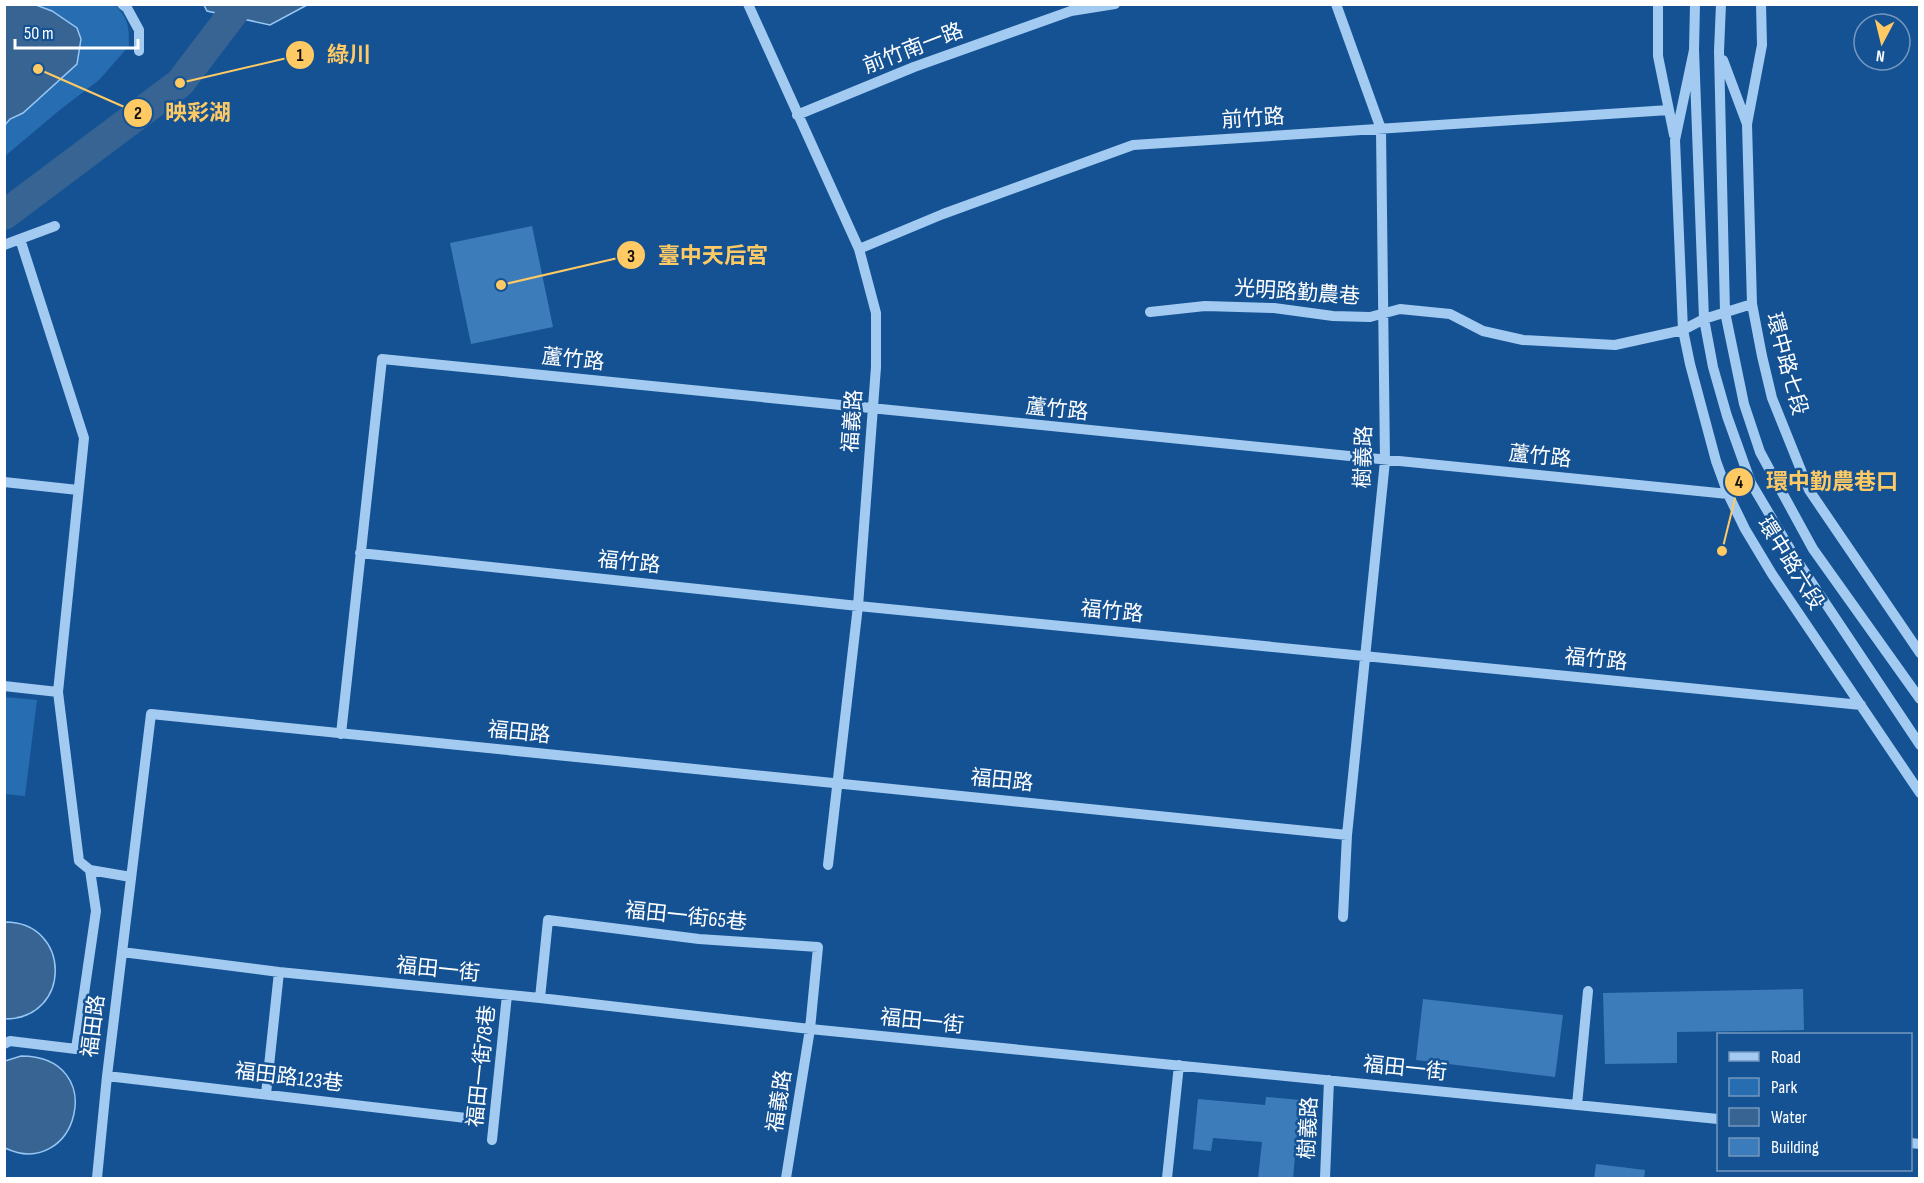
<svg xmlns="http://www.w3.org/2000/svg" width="1924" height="1183" font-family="'Sofia Sans Condensed','Noto Sans TC',sans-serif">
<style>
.green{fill:#276db2}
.water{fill:#376493;stroke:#95c6f4;stroke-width:1.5}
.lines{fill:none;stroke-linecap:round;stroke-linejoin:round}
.river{stroke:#376493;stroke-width:30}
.building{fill:#3d7cbb}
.minor{stroke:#a3cbf1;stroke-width:10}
.labels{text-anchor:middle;stroke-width:5;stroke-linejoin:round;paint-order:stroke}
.street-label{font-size:21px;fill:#fff;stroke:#155293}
.leader{fill:none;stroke:#ffca63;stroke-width:2}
.callout-dot{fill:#ffca63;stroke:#155293;stroke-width:2}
.mark-label{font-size:18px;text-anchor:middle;font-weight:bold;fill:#111}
.callout-label{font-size:22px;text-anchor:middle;font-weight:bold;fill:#ffca63;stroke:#155293;stroke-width:5;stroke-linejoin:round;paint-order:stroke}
</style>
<rect width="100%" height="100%" fill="#155293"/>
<path class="green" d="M36 5H115C129 19 129 27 129 46L99 80 61 109 5 156V125L10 119 23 113 77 64 52 11Z
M4 697 37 700 25 796 5 794Z"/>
<path class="water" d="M5 4 36 5 52 11 77 28 81 39 77 64 23 113 10 119 5 125Z
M204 5H307L270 25 207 11Z
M5 922C72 922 72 1019 5 1019Z
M21 1056C111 1056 77 1182 5 1148V1061Z"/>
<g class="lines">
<path class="river" d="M4 215 180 83 240 4"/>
</g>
<path class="building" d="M532 226 553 327 471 344 450 243Z
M1803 989 1804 1030 1677 1032V1063L1605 1064 1603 993Z
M1423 999 1563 1015 1555 1077 1416 1060Z
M1266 1097 1300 1100 1293 1179H1258L1262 1142 1213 1138 1211 1151 1193 1149 1198 1099 1265 1105Z
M1596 1164 1645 1170 1644 1179H1594Z"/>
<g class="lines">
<path class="minor" d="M122 4 127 8 139 30V51
M748 4 859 249 876 313V367L858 606 828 865
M1336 4 1381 129 1385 461 1347 835 1343 917
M1658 4V56L1674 135
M1695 4 1694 50 1704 319 1713 367 1727 416 1751 483 1796 559 1920 745
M1721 4 1719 51 1725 312 1744 404 1760 452 1813 549 1920 699
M1694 50 1675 140 1683 330 1690 364 1716 461 1728 494 1745 529 1772 574 1920 793
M1723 60 1747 124 1752 304 1762 356 1772 398 1809 490 1920 653
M797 115 914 67 1071 11 1115 4
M1747 124 1762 45 1761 4
M20 239 55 226
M4 245 20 239 84 438 58 692 79 861 90 870 131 877
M859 249 943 214 1133 145 1669 110
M1150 312 1205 306 1274 308 1333 316 1370 317 1400 309 1450 314 1483 331 1523 340 1615 345 1683 330 1704 319 1752 304
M4 482 78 490
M360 553 858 606 1861 705
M4 686 58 692
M341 734 382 359 1728 494
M122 952 279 972 540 998 810 1029 1718 1119
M540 998 548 920 699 939 818 947 810 1029 786 1178
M4 1044 10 1041 76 1049 96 911 90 870
M107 1076 466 1118
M266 1094 279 972
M1577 1105 1588 991
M492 1140 507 995
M1910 1143 1920 1144
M97 1178 107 1076 151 714 1347 835
M1167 1178 1179 1065
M1325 1178 1329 1080"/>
</g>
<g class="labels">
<g class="street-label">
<text transform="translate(913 48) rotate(-21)" y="7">前竹南一路</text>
<text transform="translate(1253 118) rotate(-4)" y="7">前竹路</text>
<text transform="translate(1297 292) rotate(4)" y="7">光明路勤農巷</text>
<text transform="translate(573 359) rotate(6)" y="7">蘆竹路</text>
<text transform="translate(1787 364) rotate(75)" y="7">環中路七段</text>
<text transform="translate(1057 409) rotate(6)" y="7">蘆竹路</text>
<text transform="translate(852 421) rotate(-86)" y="7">福義路</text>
<text transform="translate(1540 456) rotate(6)" y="7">蘆竹路</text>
<text transform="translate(1363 457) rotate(-88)" y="7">樹義路</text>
<text transform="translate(629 562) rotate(6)" y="7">福竹路</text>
<text transform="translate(1791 563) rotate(58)" y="7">環中路六段</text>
<text transform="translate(1112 611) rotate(6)" y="7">福竹路</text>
<text transform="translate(1596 659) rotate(6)" y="7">福竹路</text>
<text transform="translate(519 732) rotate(6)" y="7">福田路</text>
<text transform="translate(1002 780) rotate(6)" y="7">福田路</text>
<text transform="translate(686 916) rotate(6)" y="7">福田一街65巷</text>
<text transform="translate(438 969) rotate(6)" y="7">福田一街</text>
<text transform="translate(922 1021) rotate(6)" y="7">福田一街</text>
<text transform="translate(93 1026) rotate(-83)" y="7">福田路</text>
<text transform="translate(481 1066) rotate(-84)" y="7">福田一街78巷</text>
<text transform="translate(1405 1068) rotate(6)" y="7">福田一街</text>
<text transform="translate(289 1077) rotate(7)" y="7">福田路123巷</text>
<text transform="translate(779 1101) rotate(-81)" y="7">福義路</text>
<text transform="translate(1308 1128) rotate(-87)" y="7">樹義路</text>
</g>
</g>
<path class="leader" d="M180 83L300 55M38 69L138 113M501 285L631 255M1722 551L1739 482"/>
<g class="callout-dot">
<circle cx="180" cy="83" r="6"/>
<circle cx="38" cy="69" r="6"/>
<circle cx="501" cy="285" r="6"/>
<circle cx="1722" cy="551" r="6"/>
<circle cx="300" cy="55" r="15"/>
<circle cx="138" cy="113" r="15"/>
<circle cx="631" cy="255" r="15"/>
<circle cx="1739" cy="482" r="15"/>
</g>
<g class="mark-label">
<text x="300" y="61">1</text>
<text x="138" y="119">2</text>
<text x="631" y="262">3</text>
<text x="1739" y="488">4</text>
</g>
<g class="callout-label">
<text x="349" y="62">綠川</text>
<text x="198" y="120">映彩湖</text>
<text x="713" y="263">臺中天后宮</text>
<text x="1832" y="489">環中勤農巷口</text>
</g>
<rect width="1924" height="1183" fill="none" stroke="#ffffff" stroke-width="12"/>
<rect x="1717" y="1033" width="195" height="138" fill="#155293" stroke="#7397be" stroke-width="1.5"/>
<rect x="1729" y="1052" width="30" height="9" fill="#a3cbf1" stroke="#7397be" stroke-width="1.5"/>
<text x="1771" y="1063" font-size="18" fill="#ffffff">Road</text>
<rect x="1729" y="1078" width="30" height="18" fill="#276db2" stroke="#7397be" stroke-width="1.5"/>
<text x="1771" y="1093" font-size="18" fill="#ffffff">Park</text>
<rect x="1729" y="1108" width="30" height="18" fill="#376493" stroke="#7397be" stroke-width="1.5"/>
<text x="1771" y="1123" font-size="18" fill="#ffffff">Water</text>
<rect x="1729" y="1138" width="30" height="18" fill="#3d7cbb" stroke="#7397be" stroke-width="1.5"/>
<text x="1771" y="1153" font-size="18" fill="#ffffff">Building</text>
<g transform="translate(1882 42) rotate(187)"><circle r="28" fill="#155293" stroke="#7397be" stroke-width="1.5"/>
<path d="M0-4.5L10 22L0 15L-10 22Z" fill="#ffca63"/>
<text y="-9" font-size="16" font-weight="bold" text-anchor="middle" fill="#ffffff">N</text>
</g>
<path d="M15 39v9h123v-9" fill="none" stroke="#ffffff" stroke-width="3"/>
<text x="24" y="39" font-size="18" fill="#ffffff" stroke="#155293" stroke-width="4.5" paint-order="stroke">50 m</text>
</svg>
